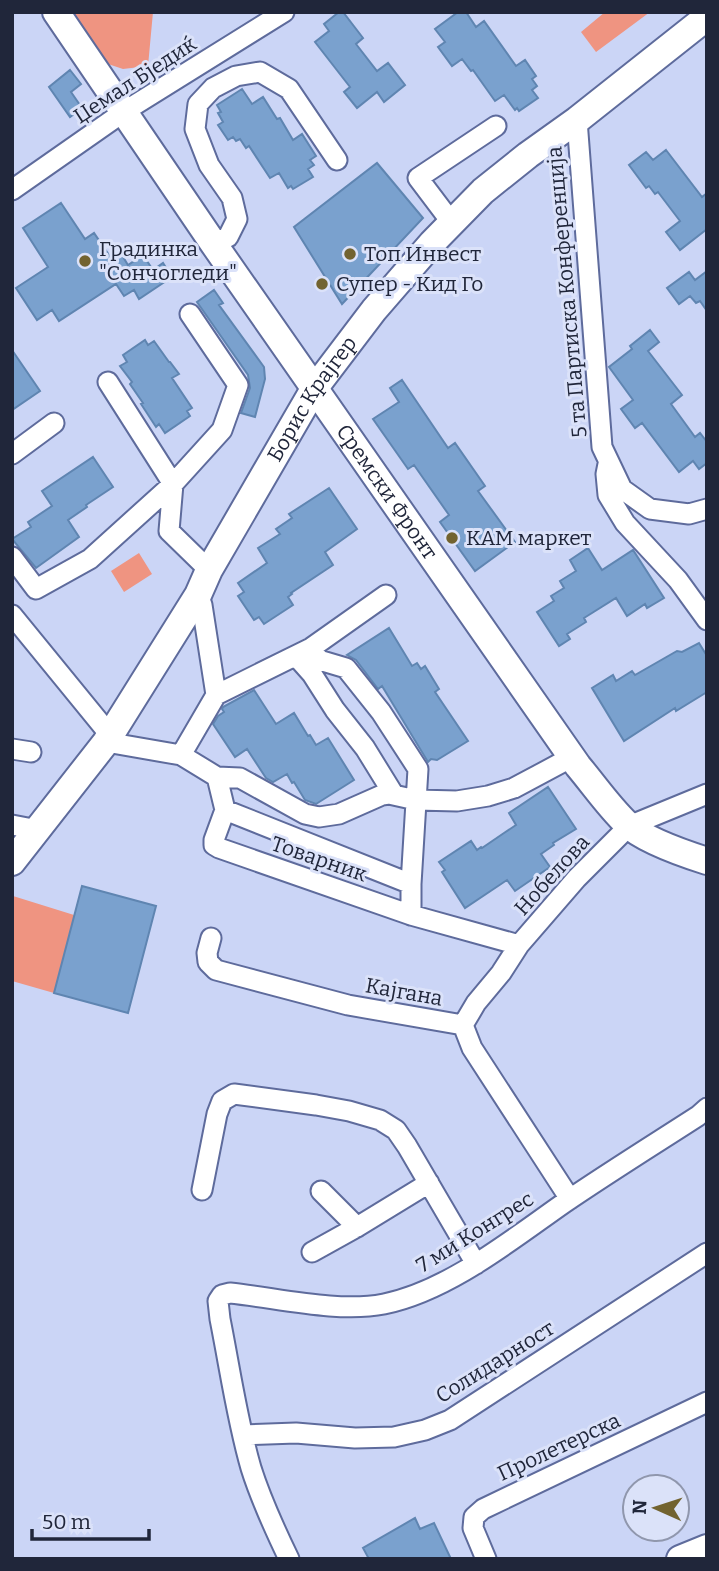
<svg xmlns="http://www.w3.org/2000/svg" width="719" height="1571" font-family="Bitter,serif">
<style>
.green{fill:#ef9481}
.building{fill:#7aa1ce;stroke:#5f85b1;stroke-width:2}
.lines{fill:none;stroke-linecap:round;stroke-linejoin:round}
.street-casing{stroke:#5e6b9c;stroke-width:23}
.secondary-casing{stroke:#5e6b9c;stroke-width:30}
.street{stroke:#fff;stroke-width:19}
.secondary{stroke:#fff;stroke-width:26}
.poi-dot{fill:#726330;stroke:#dbe2f9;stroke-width:2.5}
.labels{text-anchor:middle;stroke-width:6;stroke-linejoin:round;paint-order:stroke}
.street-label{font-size:21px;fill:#20263a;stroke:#dbe2f9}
.poi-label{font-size:21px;fill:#20263a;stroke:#dbe2f9;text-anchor:start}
</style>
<rect width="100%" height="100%" fill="#cbd5f6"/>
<path class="green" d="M72 12H153L148 66 123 69 108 64Z
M605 12H650L596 52 581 32Z
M139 553 152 574 124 592 111 571Z
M13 896 74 915 54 993 12 981Z"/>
<path class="building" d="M339 12H343L363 38 356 44 377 71 388 63 405 85 384 102 377 92 357 108 344 92 350 87 315 42 329 31 324 24Z
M458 12H466L476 27 484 21 516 66 525 60 536 76 532 79 537 86 532 90 538 98 519 111 517 108 515 110 504 95 495 101 473 70 471 71 462 59 452 66 438 47 445 42 435 29Z
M70 70 81 84 71 92 82 108 70 117 49 87Z
M242 89 252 104 263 97 277 119 280 118 293 140 302 134 316 156 310 160 314 165 308 169 313 177 293 189 291 186 288 188 279 173 270 178 249 146 246 148 240 139 236 141 233 137 228 140 218 125 223 122 218 113 221 112 217 105Z
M666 150 702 197 707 193V229L680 250 666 232 680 221 658 192 655 194 649 186 646 188 629 165 646 152 653 160Z
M377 163 423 218 342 304 294 227Z
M61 203 85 239 94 233 111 258 120 252 128 265 143 255 153 270 163 263 172 277 139 299 134 290 124 296 116 284 59 321 52 310 37 320 16 288 48 267 23 228Z
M707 271V311L700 301 696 303 690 296 679 304 667 288 689 272 695 280Z
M214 290 223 303 219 305 264 367 265 379 255 417 241 413 250 388 248 375 197 302Z
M650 330 659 342 648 351 682 395 671 404 695 437 700 433 707 442V463L699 469 693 461 679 472 642 423 635 428 621 409 633 400 609 367 632 349 630 346Z
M145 340 148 345 154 341 169 362H170L179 374 172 378 192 408 187 411 190 416 165 433 159 424 156 427 141 404 143 403 130 384 132 382 120 366 127 362 123 355Z
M12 350 40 391 12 410Z
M402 380 448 448 455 443 485 486 478 491 515 542 475 571 440 522 449 515 414 465 408 469 373 419 399 402 390 388Z
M93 457 113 487 86 505 87 507 68 520 79 537 36 568 12 539 31 527 28 522 52 506 42 491Z
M329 488 357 529 325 552 333 565 291 593 292 594 288 597 293 605 264 624 259 617 254 620 238 596 244 592 238 583 267 563 258 548 280 534 276 529 292 518 289 514Z
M588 548 602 570 633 550 664 598 647 608 645 604 627 616 616 598 584 618 586 622 567 634 570 639 559 646 537 612 554 601 551 596 564 588 560 581 576 571 570 560Z
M389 628 412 666 417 663 421 669 425 666 439 689 435 692 468 741 437 760 431 759 428 762 382 686 378 689 356 660 347 655Z
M699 643 707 656V692L676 711 675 708 624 741 592 688 613 675 616 681 632 671 635 675 677 651 682 652Z
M254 690 276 724 294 713 308 736 310 735 316 745 328 738 354 780 316 804 305 800 294 782 292 783 287 774 273 782 266 778 247 749 235 757 213 724 218 716 224 712 222 709 223 707Z
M548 787 576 829 553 843 554 845 541 854 550 867 515 891 507 880 465 908 442 872 445 870 439 862 471 841 477 850 481 847 482 848 504 833 516 825 509 813Z
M82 886 156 906 128 1013 54 993Z
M415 1518 420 1529 434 1523 451 1559H369L363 1548Z"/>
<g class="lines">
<g class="street-casing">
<path id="street" d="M577 120 602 447 622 489 650 509 689 514 707 509
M12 190 125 111 284 12
M452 223 418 178 496 126
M213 243 228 237 237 219 232 198 209 165 195 129 198 104 213 88 236 76 260 72 289 89 337 160
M108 382 173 484 169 531 209 570
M12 454 54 423
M608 464 606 474 608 495 625 523 678 580 707 620
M12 557 36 589 90 559 173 484 222 430 238 385 190 314
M12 615 110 735
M311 648 319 660 346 668 381 712 418 769 411 884V915
M296 656 312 674 335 710 365 748 394 795
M216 695 311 648 386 595
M106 742 181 755 216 695 202 605 198 595
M12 749 31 752
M181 755 217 777 225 810 214 840V845L219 848 411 915 519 945
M217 777 240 778 305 814 319 817 339 814 382 795 389 794 416 800 457 801 488 796 514 788 572 757
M225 810 411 884
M12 825 38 830
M211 938 207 953 208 962 216 970 348 1005 463 1025 472 1048 570 1199
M463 1025 476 1003 501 973 519 945 577 878 629 826 707 794
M202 1190 217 1114 222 1101 234 1094 316 1105 349 1111 380 1120 396 1130 407 1146 476 1264
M321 1191 357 1227
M312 1252 357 1227 429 1183
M243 1435 296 1433 355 1438 394 1437 425 1430 450 1420 707 1253
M289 1559C275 1530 261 1500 251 1468 237 1420 230 1369 220 1319L218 1301 222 1295 230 1293C278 1298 338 1313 384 1304 448 1291 511 1240 564 1203 608 1173 653 1145 698 1116L707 1108
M486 1559 473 1528 474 1517 483 1509 707 1402"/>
</g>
<g class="secondary-casing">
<g id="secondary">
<path id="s1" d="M56 12 213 243 578 766C594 785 609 807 627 824 644 840 685 854 707 861"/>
<path id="s2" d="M12 862 106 742 198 595 209 570 314 389 374 310 432 243 483 191 528 155 577 120 707 17"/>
<path d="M680 1559 707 1548"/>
</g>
</g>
<use href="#street" class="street"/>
<use href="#secondary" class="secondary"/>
</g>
<g class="poi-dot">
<circle cx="350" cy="254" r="7"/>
<circle cx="85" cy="261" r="7"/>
<circle cx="322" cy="284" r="7"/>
<circle cx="452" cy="538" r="7"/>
</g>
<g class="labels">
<g class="street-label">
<text transform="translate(135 80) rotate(-33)" y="7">Џемал Бједиќ</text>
<text transform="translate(567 292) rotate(-95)" y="7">5 та Партиска Конференција</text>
<text dy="7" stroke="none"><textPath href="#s2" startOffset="553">Борис Крајгер</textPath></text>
<text dy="7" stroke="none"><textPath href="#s1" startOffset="583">Сремски Фронт</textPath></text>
<text transform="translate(319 859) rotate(19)" y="7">Товарник</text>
<text transform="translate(552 875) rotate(-48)" y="7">Нобелова</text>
<text transform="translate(404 992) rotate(10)" y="7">Кајгана</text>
<text transform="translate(475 1232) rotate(-32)" y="7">7 ми Конгрес</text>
<text transform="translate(495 1362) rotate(-32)" y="7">Солидарност</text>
<text transform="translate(559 1447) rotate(-25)" y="7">Пролетерска</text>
</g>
<g class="poi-label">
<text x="99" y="256">Градинка<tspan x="99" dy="24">"Сончогледи"</tspan></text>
<text x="364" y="261">Топ Инвест</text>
<text x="336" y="291">Супер - Кид Го</text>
<text x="466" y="545">КАМ маркет</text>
</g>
</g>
<rect width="719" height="1571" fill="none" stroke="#20263a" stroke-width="28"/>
<g transform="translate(656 1508) rotate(273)"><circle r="33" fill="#dbe2f9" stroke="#9097ad" stroke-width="2"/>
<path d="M0-5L12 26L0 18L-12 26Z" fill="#726330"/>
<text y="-10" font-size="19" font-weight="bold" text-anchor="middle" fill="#20263a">N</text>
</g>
<path d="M32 1529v10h117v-10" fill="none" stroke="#20263a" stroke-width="3.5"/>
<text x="42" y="1529" font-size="21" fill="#20263a" stroke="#dbe2f9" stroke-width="5" paint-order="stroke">50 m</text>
</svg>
